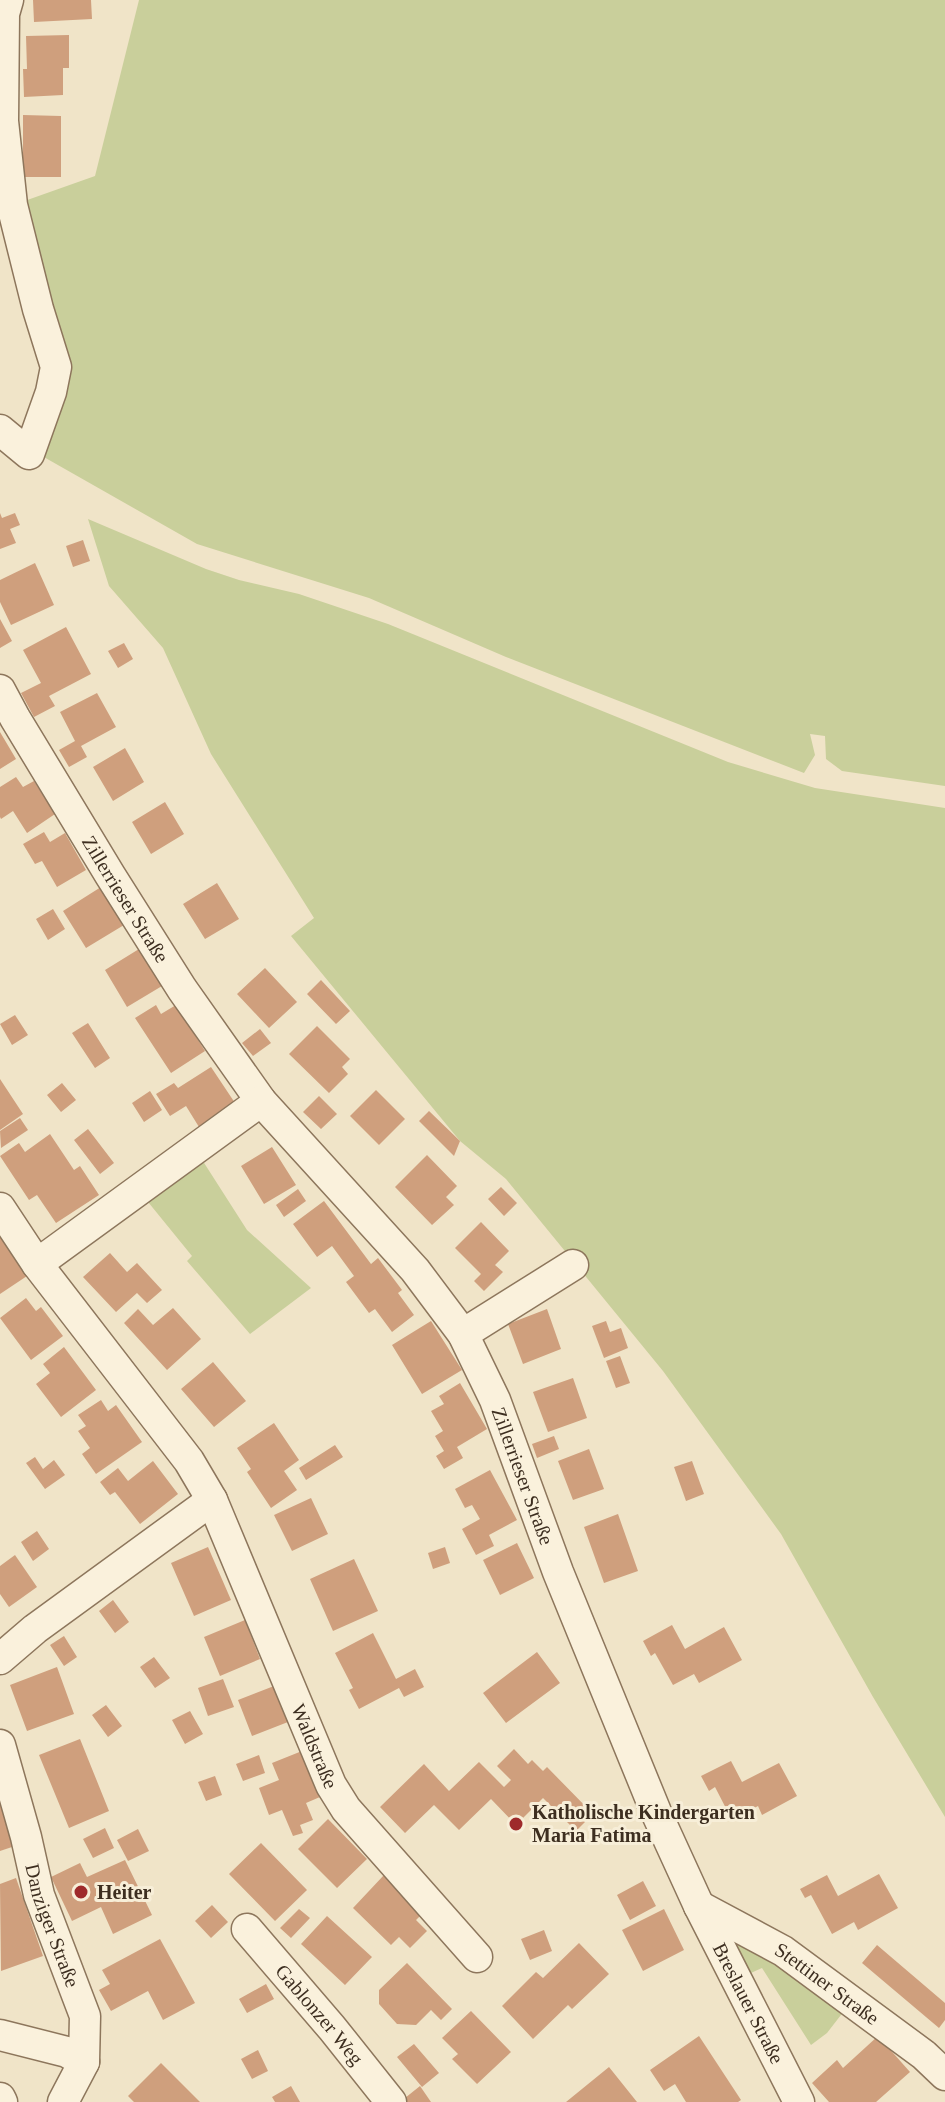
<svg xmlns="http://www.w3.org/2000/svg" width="945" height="2102" font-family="Georgia,serif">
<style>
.green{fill:#c9cf9b}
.building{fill:#cf9f7d}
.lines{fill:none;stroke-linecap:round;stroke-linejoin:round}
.minor-casing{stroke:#8d765c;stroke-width:33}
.minor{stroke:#faf1dc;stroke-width:30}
.poi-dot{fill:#9e2a2b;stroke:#f7eed8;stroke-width:3}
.labels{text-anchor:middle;stroke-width:6;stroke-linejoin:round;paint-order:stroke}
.street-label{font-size:20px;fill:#3d2e20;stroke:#f7eed8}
.poi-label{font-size:20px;font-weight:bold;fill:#3d2e20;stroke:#f7eed8;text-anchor:start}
</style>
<rect width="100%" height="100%" fill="#f0e4c8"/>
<path class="green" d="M139 0H945V786L842 771 826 759 825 736 810 734 815 755 804 773 506 657 369 598 197 544 35 452 60 367 16 204 95 176Z
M88 519 206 569 239 580 299 594 388 624 728 762 815 788 945 808V1817L873 1697 781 1534 663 1371 506 1179 460 1141 291 936 314 918 211 754 163 648 109 586Z
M199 1155 247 1230 311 1288 250 1334 187 1261 192 1256 144 1197Z
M699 1906 851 2002 827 2033 811 2045 762 1968 735 1980Z"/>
<path class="building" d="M33 0H91L92 19 34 22Z
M69 35V68H63V95L24 97 23 69H27L26 36Z
M23 115 61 116V177H23Z
M0 513 2 518 15 513 20 525 10 529 16 543 0 549Z
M83 540 90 561 73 567 66 546Z
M35 563 54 605 11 625 0 602V580Z
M0 619 12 641 0 648Z
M66 627 91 674 49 696 55 706 34 717 21 693 41 683 23 650Z
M124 643 133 659 118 668 108 651Z
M97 693 116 727 81 746 87 757 69 767 59 750 75 741 60 712Z
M0 732 16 759 0 769Z
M125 748 144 782 113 801 93 767Z
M16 777 23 787 34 781 55 814 27 833 13 811 1 819 0 817V787Z
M165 802 184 834 151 854 132 822Z
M44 832 50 842 65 833 86 870 57 887 42 861 35 864 23 844Z
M217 883 239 919 205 939 183 904Z
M101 887 124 925 86 948 63 911Z
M53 909 65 929 48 940 36 919Z
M139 949 162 986 127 1007 105 970Z
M265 968 297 1002 269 1028 237 994Z
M321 980 350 1011 336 1024 307 994Z
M156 1005 161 1014 176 1005 205 1051 171 1073 135 1018Z
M15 1015 28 1035 12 1045 0 1024Z
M88 1023 110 1058 95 1068 72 1033Z
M317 1026 350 1059 342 1067 348 1074 329 1093 289 1054Z
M260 1029 271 1043 253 1056 242 1043Z
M211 1067 235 1103 199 1127 186 1106 170 1116 156 1094 174 1083 178 1088Z
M0 1079 23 1114 0 1130Z
M62 1083 76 1100 61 1112 47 1095Z
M376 1090 405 1119 379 1145 350 1116Z
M150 1091 162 1110 144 1122 132 1103Z
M319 1096 337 1114 321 1129 303 1112Z
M429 1111 460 1141 454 1156 419 1121Z
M20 1118 28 1130 1 1148 0 1131Z
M88 1129 114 1163 100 1174 74 1140Z
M50 1134 74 1170 80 1166 99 1195 56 1223 37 1195 29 1200 0 1156 19 1143 25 1152Z
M272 1147 296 1185 264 1204 241 1166Z
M427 1155 457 1186 446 1197 454 1205 432 1225 395 1187Z
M501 1187 517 1203 504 1216 488 1199Z
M298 1189 306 1201 284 1217 276 1205Z
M324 1201 371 1264 378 1258 402 1290 398 1293 414 1315 392 1332 375 1309 369 1313 346 1282 354 1276 332 1246 317 1257 293 1224Z
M481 1222 509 1251 495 1265 503 1272 484 1291 474 1281 481 1274 455 1248Z
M0 1235 27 1276 0 1294Z
M110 1253 127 1272 137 1263 162 1290 147 1303 137 1293 116 1312 83 1277Z
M26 1298 36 1311 41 1307 63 1336 31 1360 0 1318Z
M173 1308 201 1339 167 1370 124 1323 138 1309 153 1325Z
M547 1309 561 1349 523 1364 508 1324Z
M431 1321 462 1370 422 1394 392 1345Z
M606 1321 610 1332 621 1328 628 1348 604 1358 592 1326Z
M64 1347 96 1390 61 1417 36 1384 50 1373 43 1364Z
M620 1356 630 1383 616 1388 606 1361Z
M213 1362 246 1401 214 1427 181 1389Z
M573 1378 587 1418 548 1432 533 1392Z
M460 1383 487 1429 457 1447 463 1458 444 1469 436 1456 444 1451 435 1436 443 1431 431 1411 444 1404 439 1396Z
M101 1400 108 1411 116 1405 142 1442 96 1474 82 1454 90 1448 78 1431 86 1426 78 1415Z
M274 1423 299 1460 284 1471 297 1490 271 1508 247 1472 251 1469 237 1448Z
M554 1436 559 1449 537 1458 532 1444Z
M335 1445 343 1457 306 1480 299 1468Z
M589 1449 604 1489 573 1500 558 1461Z
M35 1457 43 1469 54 1460 65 1475 45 1489 26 1463Z
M153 1461 178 1494 140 1524 115 1492 110 1495 100 1482 118 1468 128 1481Z
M692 1461 704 1494 686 1501 674 1467Z
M490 1470 517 1520 489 1535 494 1546 476 1555 462 1529 480 1519 472 1505 465 1508 455 1489Z
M311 1498 328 1534 292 1551 274 1515Z
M618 1514 638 1571 604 1583 584 1527Z
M37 1531 49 1549 33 1561 21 1542Z
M517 1543 534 1578 500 1595 483 1560Z
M208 1547 231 1600 194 1616 171 1563Z
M445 1547 450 1563 433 1569 428 1553Z
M15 1555 37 1587 9 1607 0 1594V1566Z
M354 1559 378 1611 333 1631 310 1579Z
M113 1600 129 1622 115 1633 99 1611Z
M245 1620 260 1659 220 1676 204 1637Z
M672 1625 685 1649 724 1627 742 1660 699 1683 694 1674 673 1685 655 1653 651 1656 643 1641Z
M373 1633 396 1679 415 1669 424 1687 404 1697 399 1688 359 1709 349 1690 353 1688 335 1653Z
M64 1636 77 1657 64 1666 50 1645Z
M537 1652 560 1683 506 1723 483 1693Z
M154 1657 170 1678 155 1688 140 1667Z
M57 1667 74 1714 27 1731 10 1685Z
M223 1679 234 1707 208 1716 198 1688Z
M274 1686 288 1722 252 1736 238 1700Z
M106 1705 122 1726 108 1737 92 1715Z
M190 1711 203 1734 185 1744 172 1720Z
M80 1739 109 1811 69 1828 39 1755Z
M514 1749 528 1764 532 1760 543 1771 547 1767 593 1814 576 1831 543 1798 516 1825 491 1799 459 1830 434 1805 405 1833 380 1807 424 1764 449 1791 479 1762 504 1787 511 1780 497 1766Z
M302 1751 320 1797 306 1803 313 1820 300 1825 303 1833 293 1836 282 1810 269 1815 259 1788 279 1780 272 1763Z
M259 1755 265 1773 243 1781 236 1764Z
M731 1761 742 1782 779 1763 797 1796 762 1815 758 1806 732 1820 715 1787 709 1791 701 1776Z
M215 1776 222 1795 206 1801 198 1782Z
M0 1803 15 1846 0 1851Z
M328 1819 367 1859 337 1888 298 1849Z
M105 1828 114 1848 93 1858 83 1839Z
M138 1829 149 1851 128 1861 117 1840Z
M261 1843 307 1890 275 1921 229 1874Z
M125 1860 152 1915 113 1934 101 1907 72 1921 51 1877 80 1863 87 1877Z
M879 1874 898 1908 858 1930 854 1922 832 1934 811 1895 805 1898 800 1889 827 1875 838 1896Z
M384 1875 423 1913 416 1920 427 1931 410 1948 399 1937 391 1945 353 1908Z
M16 1878 43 1956 1 1971 0 1884Z
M643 1881 656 1906 630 1920 617 1895Z
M212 1905 228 1922 211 1938 195 1921Z
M299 1909 310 1918 291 1938 280 1928Z
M664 1909 684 1950 643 1971 622 1930Z
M327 1916 372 1957 345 1985 301 1944Z
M544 1930 552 1951 530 1960 521 1939Z
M160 1939 195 2003 163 2020 148 1991 111 2011 99 1990 110 1984 102 1970Z
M579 1943 609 1974 572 2009 568 2005 533 2039 502 2006 536 1972 543 1978Z
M877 1945 945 2003V2020L939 2028 862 1963Z
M407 1963 452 2009 441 2020 431 2010 416 2025 397 2024 379 2004V1990Z
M266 1984 274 1999 247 2013 239 1999Z
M471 2011 511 2052 477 2084 452 2059 458 2054 442 2038Z
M699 2036 741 2100 738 2102H686L675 2084 664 2091 650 2070Z
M878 2036 910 2072 876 2102H829L812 2083 837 2060 843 2068Z
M414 2044 439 2073 422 2087 397 2057Z
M258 2050 268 2071 252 2079 241 2059Z
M161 2063 200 2102H134L128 2096Z
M609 2067 637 2102H566Z
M291 2086 300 2102H275L272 2097Z
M420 2086 431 2102H407L405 2098Z"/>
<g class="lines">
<g class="minor-casing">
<g id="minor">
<path d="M0 430 29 454 51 392 56 367 38 309 12 205 3 121 4 14 8 0"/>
<path id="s1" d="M0 690 15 718 110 875 182 989 261 1101 415 1270 463 1334 495 1400 558 1572 656 1812 699 1906 799 2102"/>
<path id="s2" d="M0 1208 37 1264 189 1461 212 1500 331 1785 346 1809 477 1957"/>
<path d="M37 1264 261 1101"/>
<path d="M463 1334 573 1265"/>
<path d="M0 1659 35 1629 212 1500"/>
<path id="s3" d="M0 1745 26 1837 39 1895 85 2016 84 2062 63 2102"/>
<path id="s4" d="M699 1906 783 1951 924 2055 945 2075"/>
<path id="s5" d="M247 1929 332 2028 391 2102"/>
<path d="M0 2035 67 2052 84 2062"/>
<path d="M0 2098 2 2102"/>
</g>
</g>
<use href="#minor" class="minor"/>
</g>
<g class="poi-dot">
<circle cx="516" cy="1824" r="8"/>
<circle cx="81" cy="1892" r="8"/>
</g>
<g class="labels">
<g class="street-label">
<text dy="7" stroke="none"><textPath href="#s1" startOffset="244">Zillerrieser Straße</textPath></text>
<text dy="7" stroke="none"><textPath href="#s1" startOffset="950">Zillerrieser Straße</textPath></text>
<text dy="7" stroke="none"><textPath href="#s2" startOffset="628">Waldstraße</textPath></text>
<text dy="7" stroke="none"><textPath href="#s3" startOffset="188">Danziger Straße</textPath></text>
<text dy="7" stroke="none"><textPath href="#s4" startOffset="150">Stettiner Straße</textPath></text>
<text dy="7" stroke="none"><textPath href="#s1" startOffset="1524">Breslauer Straße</textPath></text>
<text dy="7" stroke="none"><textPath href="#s5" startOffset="112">Gablonzer Weg</textPath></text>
</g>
<g class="poi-label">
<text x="532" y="1819">Katholische Kindergarten<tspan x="532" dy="23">Maria Fatima</tspan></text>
<text x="97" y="1899">Heiter</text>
</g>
</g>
</svg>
